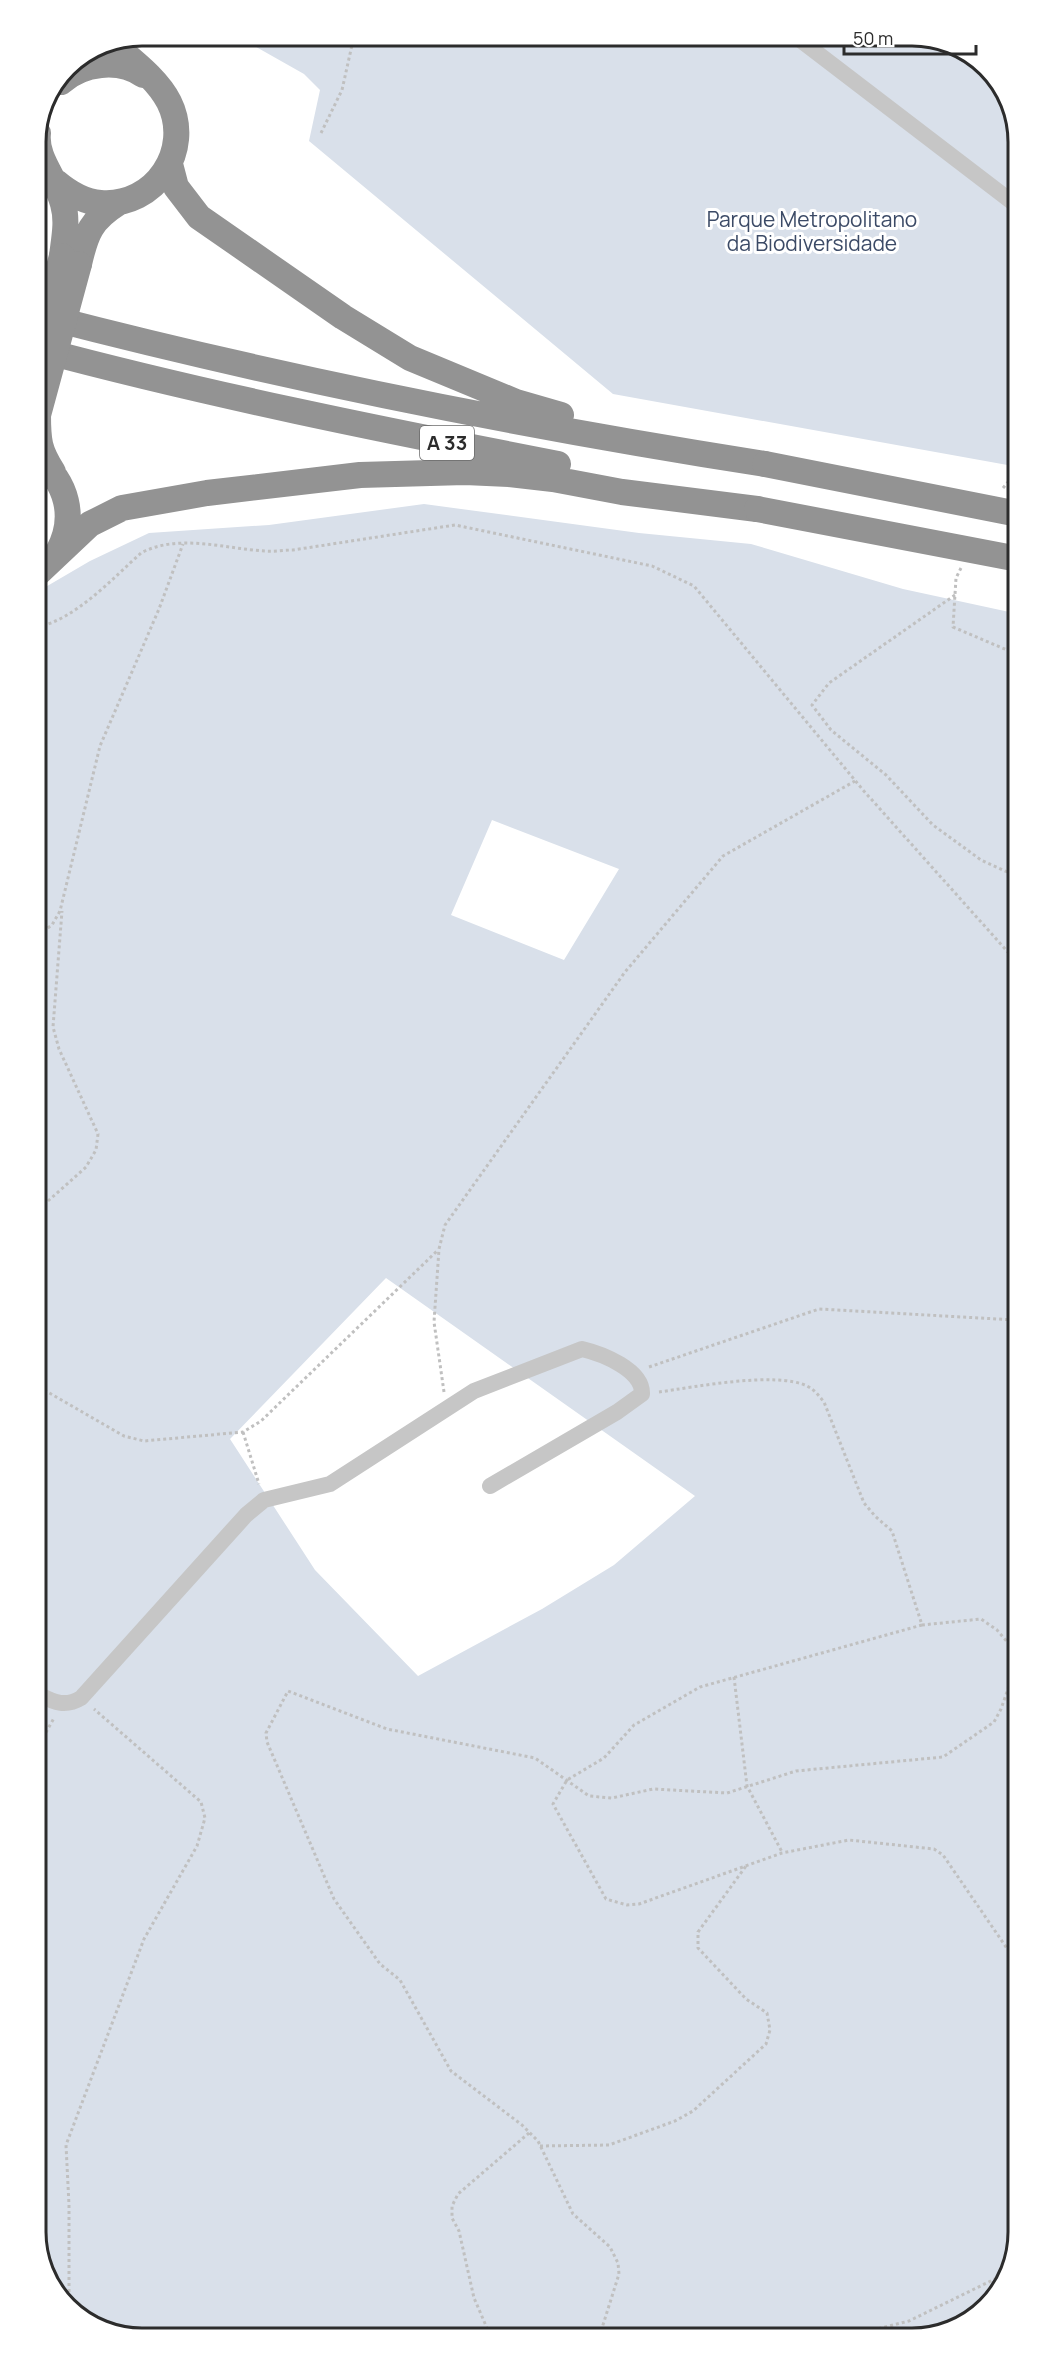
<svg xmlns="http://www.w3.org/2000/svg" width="1054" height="2374" font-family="Manrope,sans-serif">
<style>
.green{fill:#d9e0ea;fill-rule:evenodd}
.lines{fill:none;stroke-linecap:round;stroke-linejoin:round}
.path{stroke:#c0c0c0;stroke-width:3;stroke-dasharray:3 3;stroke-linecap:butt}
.minor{stroke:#c6c6c6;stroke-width:16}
.highway{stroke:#939393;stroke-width:26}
.highway-bridge{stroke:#939393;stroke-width:26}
.labels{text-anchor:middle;stroke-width:6;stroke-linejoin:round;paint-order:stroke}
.shield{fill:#fff;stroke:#6b6b6b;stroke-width:1.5}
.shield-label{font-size:20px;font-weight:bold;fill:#2c2c2c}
.park-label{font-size:21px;fill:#3b4a66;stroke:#fff}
.rim{fill:none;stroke:#2c2c2c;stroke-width:3}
</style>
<rect width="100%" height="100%" fill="#fff"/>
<path class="green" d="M237 36H919L976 58 1012 108 1013 466 613 394 309 141 320 90 304 74Z
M424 504 639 533 751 544 903 589 1014 613 1018 2232 1000 2291 946 2332 135 2338 77 2316 42 2266 37 592 90 561 149 533 269 525ZM492 820 619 869 564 960 451 915ZM386 1278 695 1496 614 1565 542 1609 418 1676 315 1570 230 1439Z"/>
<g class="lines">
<path class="path" d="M321 133 342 90 354 36
M1003 488 1013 476
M961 568 956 578 953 627 1014 653
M955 595 829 683 812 705 831 730 886 775 933 825 981 860 1014 875
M37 627C75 620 113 578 141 553 178 533 226 549 265 551 275 552 284 550 293 550L455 525 652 566 694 586 863 790 1015 960
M38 935 52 925 60 911 100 746 159 609 183 544
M39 1209 86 1167 96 1150 98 1134 59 1049 53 1027 62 911
M649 1367 819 1309 1016 1320
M39 1387 124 1436 144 1441 243 1432 261 1421 438 1250
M444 1392 434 1322 439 1249 445 1225 625 972 723 856 855 781
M659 1392C695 1387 776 1371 807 1386 815 1390 819 1396 824 1402L864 1503 875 1516 892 1531 922 1625 981 1619 997 1630 1016 1652
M243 1432 259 1484
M922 1625 700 1687 634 1725 604 1758 567 1780 553 1804 606 1899 627 1905 639 1904 782 1853 849 1840 934 1849 943 1855 1017 1963
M734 1677 747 1786 782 1852
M40 1743 54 1718
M540 2146 609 2145 675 2121 693 2111 766 2044 770 2030 767 2013 746 1999 698 1948V1932L746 1866
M69 2304V2205L66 2145 144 1939 197 1846 205 1818 201 1802 94 1709
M861 2333 909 2321 1005 2274
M490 2335 474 2298 459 2231 452 2218V2206L458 2194 529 2133
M596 2335 602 2328 619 2274 618 2263 610 2247 573 2214 538 2141 522 2125 451 2071 400 1980 380 1964 334 1899 267 1742 266 1733 288 1691 387 1729 535 1758 589 1796 612 1798 653 1789 727 1793 796 1771 943 1757 994 1722 1001 1709 1016 1666"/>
<path class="minor" d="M795 36 1012 202
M40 1695C55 1703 66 1707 81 1698L246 1515 264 1500 330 1484 474 1391 582 1349C603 1354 643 1370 642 1394L617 1412 490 1486"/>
<path class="highway" d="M61 82C82 63 119 58 143 75
M38 133C35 159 57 179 63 204 68 221 64 239 62 256
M170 164 176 187 199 217 343 317 410 358 516 402 561 415
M56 182C69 193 83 202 101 203 155 207 193 150 169 102 157 78 130 59 111 42
M79 264C86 233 91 220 118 203
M43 316C281 378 522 426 765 464
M37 349C209 395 383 430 558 464
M38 415C38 441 39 450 53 472
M37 458C67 482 77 517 58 552
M37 574 90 524 122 508 207 493 360 475 465 472 509 474 553 479 622 492 757 509"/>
<path class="highway-bridge" d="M37 349 62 256
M38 415 79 264
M765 464 1013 513
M757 509 1013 558"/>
</g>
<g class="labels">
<rect class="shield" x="420" y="426" width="54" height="34" rx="4.5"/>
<g class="shield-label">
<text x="447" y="450">A 33</text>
</g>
<g class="park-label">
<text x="812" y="227">Parque Metropolitano<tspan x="812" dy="24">da Biodiversidade</tspan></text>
</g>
</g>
<path d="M0 0H1054V2374H0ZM142 46H912A96 96 0 0 1 1008 142V2232A96 96 0 0 1 912 2328H142A96 96 0 0 1 46 2232V142A96 96 0 0 1 142 46Z" fill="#fff" fill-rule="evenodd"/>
<path class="rim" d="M142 46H912A96 96 0 0 1 1008 142V2232A96 96 0 0 1 912 2328H142A96 96 0 0 1 46 2232V142A96 96 0 0 1 142 46Z"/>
<path d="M844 45v9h132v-9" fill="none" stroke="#2c2c2c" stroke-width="3"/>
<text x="853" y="45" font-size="18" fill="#2c2c2c" stroke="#ffffff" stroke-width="4.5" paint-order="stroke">50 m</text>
</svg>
